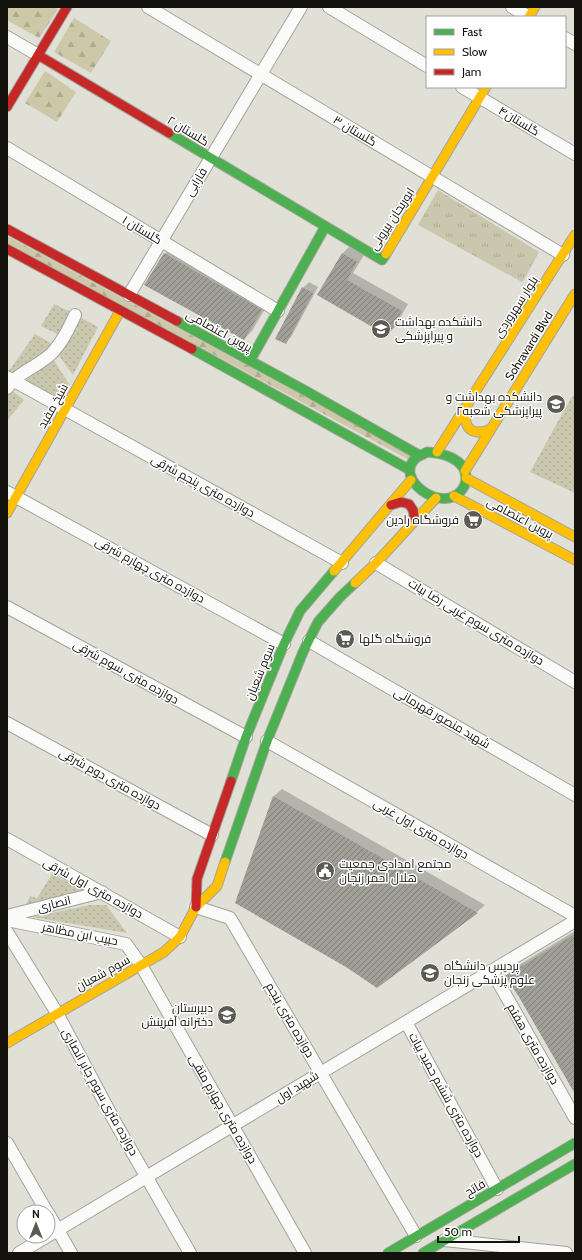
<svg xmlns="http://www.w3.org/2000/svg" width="582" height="1260" font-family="Cabin,Cairo,sans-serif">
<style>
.grass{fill:url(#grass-dots)}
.forest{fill:url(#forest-firs)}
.park{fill:url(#park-tufts)}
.shadow{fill:#0003}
.building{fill:url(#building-hatch)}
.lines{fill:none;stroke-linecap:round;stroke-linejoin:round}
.street-casing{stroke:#a3a29b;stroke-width:14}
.fast-casing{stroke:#a3a29b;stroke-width:11}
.slow-casing{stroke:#a3a29b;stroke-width:11}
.jam-casing{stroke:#a3a29b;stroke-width:11}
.street{stroke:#fafaf9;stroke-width:12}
.fast{stroke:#4caf50;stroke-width:9}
.slow{stroke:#ffc107;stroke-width:9}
.jam{stroke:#c62828;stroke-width:9}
.labels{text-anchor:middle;stroke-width:3;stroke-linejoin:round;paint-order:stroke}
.street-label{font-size:12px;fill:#13120c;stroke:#fff}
.poi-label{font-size:12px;fill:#13120c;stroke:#fff;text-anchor:start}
</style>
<defs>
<pattern id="grass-dots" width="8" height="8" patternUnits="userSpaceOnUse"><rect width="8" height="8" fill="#c9c7ae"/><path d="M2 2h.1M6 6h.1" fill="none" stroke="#acaa94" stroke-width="1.8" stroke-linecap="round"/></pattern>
<pattern id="forest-firs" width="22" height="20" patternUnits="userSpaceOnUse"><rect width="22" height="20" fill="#ccc8a8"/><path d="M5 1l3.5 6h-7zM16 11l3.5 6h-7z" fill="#aeab8f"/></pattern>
<pattern id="park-tufts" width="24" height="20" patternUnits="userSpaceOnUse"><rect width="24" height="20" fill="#c9c7ae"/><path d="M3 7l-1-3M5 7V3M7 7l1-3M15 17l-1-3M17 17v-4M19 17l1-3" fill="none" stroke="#acaa94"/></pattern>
<pattern id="building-hatch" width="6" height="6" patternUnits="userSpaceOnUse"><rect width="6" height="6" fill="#a09f97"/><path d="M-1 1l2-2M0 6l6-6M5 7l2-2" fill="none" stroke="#81807a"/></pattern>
</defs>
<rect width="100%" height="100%" fill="#e1e0d6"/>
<path class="grass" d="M54 304 71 312 59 335 41 326Z
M80 317 98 327 73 375 57 353 70 338Z
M35 334 54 345 37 356 17 374 9 371Z
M52 357 69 384 60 399 28 381 26 378Z
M10 389 24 400 7 421V394Z
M575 394V493L530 472 571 398Z
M52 874 85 891 24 909 30 896 37 898Z
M90 905H106L127 933 32 917Z"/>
<path class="forest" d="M8 7H54L58 9 39 38 7 20V9Z
M74 18 111 41 91 73 54 52Z
M45 71 76 92 57 122 25 103Z
M7 236 415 456 411 461 7 243Z"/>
<path class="park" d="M438 190 539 252 524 280 522 282 418 225Z"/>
<path class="shadow" d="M172 246 269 302 252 331 244 339 165 254Z
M349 247 364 255 353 273 408 304 395 327 388 334 318 295 342 254Z
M309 282 318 287 291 337 285 343 276 338 303 288Z
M282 789 485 905 477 912 377 986 346 966 236 902 274 796Z
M575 931V1092L520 996 506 976 514 968Z"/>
<path class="building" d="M164 253 262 310 244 340 144 285Z
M342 253 357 262 347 280 402 311 388 336 317 295Z
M302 287 313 293 286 344 275 339Z
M273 796 340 834 478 913 377 988 346 967 235 903Z
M575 934V1094L519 997 505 976Z"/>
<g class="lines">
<g class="street-casing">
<path id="street" d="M148 7 563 255
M329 7 427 66
M512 7 529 17
M7 37 38 55
M565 38 575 44
M462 87 575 154
M7 148 278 311
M129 295 301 7
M7 377 342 563
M7 388C19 371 40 366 53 352 63 341 69 328 75 315
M7 492 284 644
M376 563 575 682
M7 607 246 737
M309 641 575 795
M7 723 212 835
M267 741 575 916
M7 839 180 937
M196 907 230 918 416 1236
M7 916 102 892
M7 920 126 944 141 965 305 1253
M7 932 57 1013 115 1122 190 1253
M492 971 575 1118
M406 1022 497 1189
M7 1143 47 1212
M48 1213 71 1253
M445 1240 566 1253
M19 1253C205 1143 390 1032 575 921"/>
</g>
<g class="fast-casing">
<path id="fast" d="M169 133 382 260 386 254
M177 321 306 391 419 455
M192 349 410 470
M250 361 325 227
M427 452C443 453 466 459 466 478 466 484 464 488 460 492 440 513 393 478 416 458 419 456 424 454 427 452Z
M231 781 246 737 284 644 300 611 334 571
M225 862 267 741 303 652 318 622 340 597 355 583
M388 1253 575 1143
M423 1253 575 1164"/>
</g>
<g class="slow-casing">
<path id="slow" d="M529 17 535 7
M386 254 486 87
M465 409C465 413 465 418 466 422 469 435 482 433 491 429
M437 452 575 235
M465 471 575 294
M466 478 575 537
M454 496 575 560
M7 513 120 311
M334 571 411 480
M355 583 376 563 436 498
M7 1043 164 952 180 937 196 907 217 886 225 862"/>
</g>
<g class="jam-casing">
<path id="jam" d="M38 55 169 133
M7 107 67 7
M7 229 177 321
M7 249 192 349
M391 505 401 502 409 504 413 510 415 521
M196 907 197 879 231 781"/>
</g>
<use href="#street" class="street"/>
<use href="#fast" class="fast"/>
<use href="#slow" class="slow"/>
<use href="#jam" class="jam"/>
</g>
<defs>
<g id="university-disc" transform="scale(1)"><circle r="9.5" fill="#5b5a53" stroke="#fff"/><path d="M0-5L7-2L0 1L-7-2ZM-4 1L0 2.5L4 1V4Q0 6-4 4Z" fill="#fff"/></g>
<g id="supermarket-disc" transform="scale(1)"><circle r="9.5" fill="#5b5a53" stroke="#fff"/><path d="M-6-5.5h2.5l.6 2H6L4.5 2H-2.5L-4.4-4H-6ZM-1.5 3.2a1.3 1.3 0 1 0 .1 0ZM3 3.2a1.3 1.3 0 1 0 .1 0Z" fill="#fff"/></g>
<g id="civic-disc" transform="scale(1)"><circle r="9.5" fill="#5b5a53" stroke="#fff"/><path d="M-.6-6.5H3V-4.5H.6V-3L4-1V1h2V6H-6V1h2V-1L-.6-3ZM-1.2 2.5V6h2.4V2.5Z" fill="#fff"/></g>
<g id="school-disc" transform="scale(1)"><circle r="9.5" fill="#5b5a53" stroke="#fff"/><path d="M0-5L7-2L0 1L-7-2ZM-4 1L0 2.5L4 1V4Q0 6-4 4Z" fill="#fff"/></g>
</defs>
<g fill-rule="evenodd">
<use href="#university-disc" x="381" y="329"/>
<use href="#university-disc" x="556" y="404"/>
<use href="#supermarket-disc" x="473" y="520"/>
<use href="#supermarket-disc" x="345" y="639"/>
<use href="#civic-disc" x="325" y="871"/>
<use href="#university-disc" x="430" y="973"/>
<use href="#school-disc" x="227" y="1015"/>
</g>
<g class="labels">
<g class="street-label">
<text transform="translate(519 121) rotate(31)" y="4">گلستان۴</text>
<text transform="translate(188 131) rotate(31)" y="4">گلستان ۲</text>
<text transform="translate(355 131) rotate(31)" y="4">گلستان ۳</text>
<text transform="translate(196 182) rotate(-59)" y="4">فارابی</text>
<text transform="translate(392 219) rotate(-57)" y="4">ابوریحان بیرونی</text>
<text transform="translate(142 230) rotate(31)" y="4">گلستان ۱</text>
<text transform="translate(516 307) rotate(-57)" y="4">بلوار سهروردی</text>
<text transform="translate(219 331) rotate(29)" y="4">پروین اعتصامی</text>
<text transform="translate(529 346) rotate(-58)" y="4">Sohravardi Blvd</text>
<text transform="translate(53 406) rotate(-61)" y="4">شیخ مفید</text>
<text transform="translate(203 486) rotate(29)" y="4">دوازده متری پنجم شرقی</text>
<text transform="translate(520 518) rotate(28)" y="4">پروین اعتصامی</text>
<text transform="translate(150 570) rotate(29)" y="4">دوازده متری چهارم شرقی</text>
<text transform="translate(476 622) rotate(31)" y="4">دوازده متری سوم غربی رضا بیات</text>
<text transform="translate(126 672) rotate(29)" y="4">دوازده متری سوم شرقی</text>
<text transform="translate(260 672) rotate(-68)" y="4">سوم شعبان</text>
<text transform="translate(442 718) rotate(30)" y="4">شهید منصور قهرمانی</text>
<text transform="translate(110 779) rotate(29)" y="4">دوازده متری دوم شرقی</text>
<text transform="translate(421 829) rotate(30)" y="4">دوازده متری اول غربی</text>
<text transform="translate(93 888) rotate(29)" y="4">دوازده متری اول شرقی</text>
<text transform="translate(54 904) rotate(-14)" y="4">انصاری</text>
<text transform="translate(80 934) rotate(11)" y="4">حبیب ابن مظاهر</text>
<text transform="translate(103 973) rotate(-29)" y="4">سوم شعبان</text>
<text transform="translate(290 1020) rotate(60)" y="4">دوازده متری پنجم</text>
<text transform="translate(533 1044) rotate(60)" y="4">دوازده متری هفتم</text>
<text transform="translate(297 1087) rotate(-32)" y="4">شهید اول</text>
<text transform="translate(100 1092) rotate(61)" y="4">دوازده متری سوم جابر انصاری</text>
<text transform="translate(446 1095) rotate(61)" y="4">دوازده متری ششم حمید بیات</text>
<text transform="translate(223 1109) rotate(60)" y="4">دوازده متری چهارم متقی</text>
<text transform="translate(475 1188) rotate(-30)" y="4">فاتح</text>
</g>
<g class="poi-label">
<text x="395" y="326">دانشکده بهداشت<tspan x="395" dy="14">و پیراپزشکی</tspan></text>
<text x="542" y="401" text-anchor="end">دانشکده بهداشت و<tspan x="542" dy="14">پیراپزشکى شعبه۲</tspan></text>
<text x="459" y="524" text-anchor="end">فروشگاه رادین</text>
<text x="359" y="643">فروشگاه گلها</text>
<text x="339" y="868">مجتمع امدادی جمعیت<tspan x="339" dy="14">هلال احمر زنجان</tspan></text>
<text x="444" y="970">پردیس دانشگاه<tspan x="444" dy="14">علوم پزشکى زنجان</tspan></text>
<text x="213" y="1012" text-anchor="end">دبیرستان<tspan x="213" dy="14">دخترانه آفرینش</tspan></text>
</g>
</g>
<rect width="582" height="1260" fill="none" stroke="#13120c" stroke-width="16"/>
<rect x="426" y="16" width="140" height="72" fill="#ffffff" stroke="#a1a09e"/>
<rect x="434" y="29" width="20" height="6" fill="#4caf50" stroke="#a1a09e"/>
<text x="462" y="36" font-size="12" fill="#13120c">Fast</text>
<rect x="434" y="49" width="20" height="6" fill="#ffc107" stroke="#a1a09e"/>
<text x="462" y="56" font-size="12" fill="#13120c">Slow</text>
<rect x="434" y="69" width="20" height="6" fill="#c62828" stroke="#a1a09e"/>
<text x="462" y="76" font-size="12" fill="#13120c">Jam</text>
<g transform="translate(36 1224)"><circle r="19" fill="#ffffff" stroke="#a1a09e"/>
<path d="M0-3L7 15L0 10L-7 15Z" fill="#5b5a53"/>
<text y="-6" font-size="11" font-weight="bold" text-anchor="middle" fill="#13120c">N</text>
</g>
<path d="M438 1236v6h81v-6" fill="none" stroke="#13120c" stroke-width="2"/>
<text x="444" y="1236" font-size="12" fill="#13120c" stroke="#ffffff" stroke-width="3" paint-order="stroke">50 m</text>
</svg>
